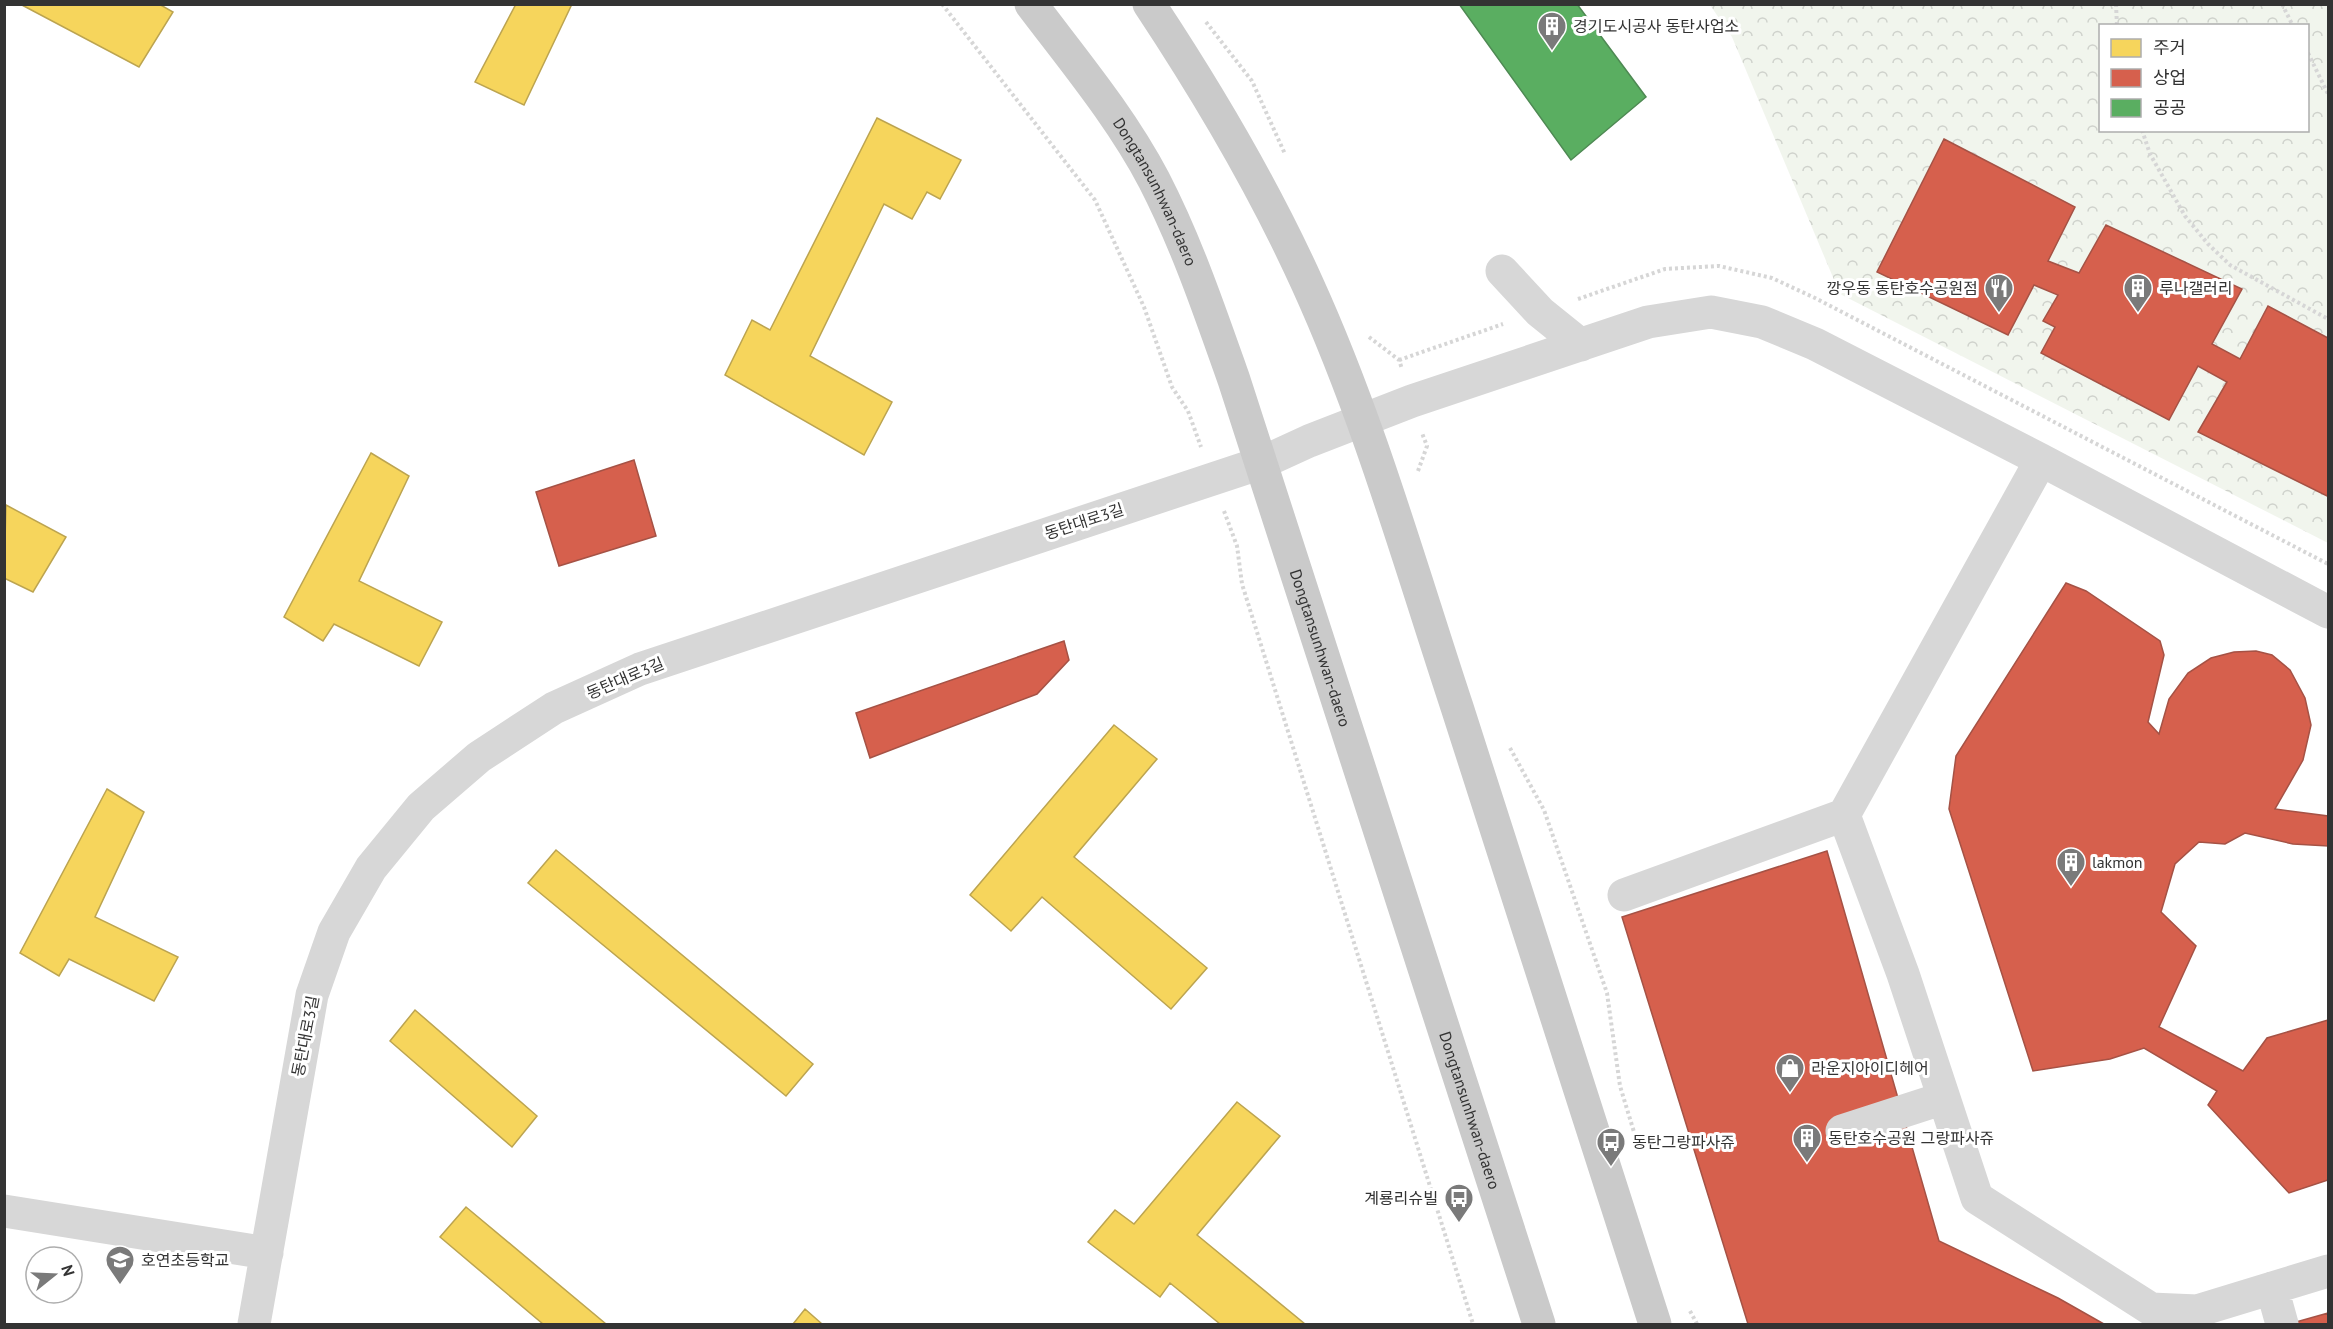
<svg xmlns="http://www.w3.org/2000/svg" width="2333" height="1329" font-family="'PT Sans','Noto Sans KR',sans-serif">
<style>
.park{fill:url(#park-crowns);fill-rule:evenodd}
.homes{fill:#f6d55c;stroke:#bca450;stroke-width:1.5}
.shops{fill:#d6604d;stroke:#a55245;stroke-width:1.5}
.public{fill:#5aae61;stroke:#4e8953;stroke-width:1.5}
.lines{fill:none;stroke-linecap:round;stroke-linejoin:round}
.path{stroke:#d6d6d6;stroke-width:4;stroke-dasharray:3 3;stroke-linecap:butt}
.minor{stroke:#d7d7d7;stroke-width:33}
.major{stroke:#cacaca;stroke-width:33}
.labels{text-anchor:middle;stroke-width:6;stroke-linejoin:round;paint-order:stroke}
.poi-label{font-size:16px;fill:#333;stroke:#fff;text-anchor:start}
.street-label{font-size:16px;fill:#333;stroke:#fff}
</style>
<defs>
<pattern id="park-crowns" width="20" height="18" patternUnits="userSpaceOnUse" patternTransform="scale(1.5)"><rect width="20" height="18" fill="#f1f5ed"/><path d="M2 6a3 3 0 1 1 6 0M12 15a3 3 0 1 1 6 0" fill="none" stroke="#cfd2cc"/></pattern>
</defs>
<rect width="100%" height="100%" fill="#fff"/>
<path class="park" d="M1710 5H2328V543L1840 294 1732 37ZM2100 26H2308V130H2100Z"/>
<path class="homes" d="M20 4H159L173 12 139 67Z
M516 4H572L524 105 475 82Z
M877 118 961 160 940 199 927 192 912 219 884 204 810 356 892 402 864 455 725 375 752 320 770 330Z
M371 453 409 476 359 581 442 622 419 666 334 624 323 641 284 617Z
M6 505 66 537 33 592 4 578Z
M1114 725 1157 759 1074 857 1207 968 1171 1009 1042 897 1011 931 970 895Z
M107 789 144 812 95 917 178 957 154 1001 69 959 59 976 20 953Z
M556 850 813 1064 786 1096 528 883Z
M415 1010 537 1116 512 1147 390 1041Z
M1237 1102 1280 1136 1197 1235 1305 1324H1220L1170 1283 1160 1297 1088 1242 1115 1210 1134 1224Z
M466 1207 606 1324H543L440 1237Z
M805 1309 822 1324H793Z"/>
<path class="shops" d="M1944 139 2075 207 2048 261 2079 273 2106 225 2242 289 2212 344 2240 359 2268 306 2328 338V493L2327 496 2198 432 2227 382 2198 366 2169 420 2041 353 2055 327 2043 321 2058 295 2034 285 2008 335 1877 272Z
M634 460 656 536 559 566 536 492Z
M2066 583 2086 591 2160 641 2164 655 2148 722 2159 734 2169 699 2188 673 2211 658 2234 652 2256 651 2272 655 2290 670 2305 698 2311 725 2303 760 2275 809 2328 816V846L2293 844 2245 833 2225 844 2199 842 2175 864 2161 912 2196 946 2159 1027 2243 1071 2267 1038 2328 1020V1180L2289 1193 2208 1105 2217 1091 2144 1048 2110 1059 2033 1071 1949 809 1956 756Z
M1064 641 1069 660 1037 694 870 758 856 713Z
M1827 851 1939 1241 2058 1298 2104 1324H1748L1622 917Z
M2328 1313V1324H2289Z"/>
<path class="public" d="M1459 4H1577L1646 97 1571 160Z"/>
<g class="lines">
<path class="path" d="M942 4 1095 200 1144 307 1172 387 1188 411 1201 447
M2116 4 2117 26
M2282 4 2293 26
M1206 22 1252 81 1285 154
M2308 53 2328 94
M2142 130 2150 154 2185 216 2208 244 2230 265 2328 319
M1578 299 1665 269 1719 266 1772 278 1815 298 2328 564
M1369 337 1399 360 1402 369
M1399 360 1503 324
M1418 471 1427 446 1422 433
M1224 511 1237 546 1242 584 1473 1324
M1510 748 1544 810 1607 993 1620 1086 1634 1132
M1690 1311 1697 1324"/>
<path class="minor" d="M1502 271 1540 312 1581 345
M2041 460 1844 815 1903 974 1977 1198 2151 1309 2197 1311 2328 1271
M1624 895 1844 815
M1842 1131 1944 1098
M4 1211 267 1253
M2272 1288 2282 1324
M254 1324 312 995 334 932 371 868 421 807 479 757 554 708 640 669 1261 463 1309 441 1412 401 1648 322 1711 312 1762 322 1815 344 2041 460 2328 612"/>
<g class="major">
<path id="s1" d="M1031 4C1074 61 1121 117 1154 180 1187 244 1210 312 1234 380L1539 1324"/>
<path d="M1149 4C1208 93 1263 186 1307 283 1369 419 1410 565 1457 707 1524 912 1589 1118 1655 1324"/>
</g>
</g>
<defs>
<g id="building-pin" transform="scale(1.5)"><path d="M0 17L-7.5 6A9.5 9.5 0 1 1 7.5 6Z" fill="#7a7a7a" stroke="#fff"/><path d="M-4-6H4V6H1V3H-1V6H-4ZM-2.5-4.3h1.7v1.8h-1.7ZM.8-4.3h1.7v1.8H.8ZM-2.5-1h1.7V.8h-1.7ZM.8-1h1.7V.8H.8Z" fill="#fff"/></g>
<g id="restaurant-pin" transform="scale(1.5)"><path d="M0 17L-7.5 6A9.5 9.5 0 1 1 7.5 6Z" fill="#7a7a7a" stroke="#fff"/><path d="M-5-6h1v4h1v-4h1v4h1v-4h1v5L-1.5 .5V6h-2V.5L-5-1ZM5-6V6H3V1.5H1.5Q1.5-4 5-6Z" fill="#fff"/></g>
<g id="shop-pin" transform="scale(1.5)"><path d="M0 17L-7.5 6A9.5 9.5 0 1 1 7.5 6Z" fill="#7a7a7a" stroke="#fff"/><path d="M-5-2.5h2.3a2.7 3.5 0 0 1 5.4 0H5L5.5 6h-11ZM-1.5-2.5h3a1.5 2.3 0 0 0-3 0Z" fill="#fff"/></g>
<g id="bus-pin" transform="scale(1.5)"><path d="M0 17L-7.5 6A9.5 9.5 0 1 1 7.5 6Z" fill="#7a7a7a" stroke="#fff"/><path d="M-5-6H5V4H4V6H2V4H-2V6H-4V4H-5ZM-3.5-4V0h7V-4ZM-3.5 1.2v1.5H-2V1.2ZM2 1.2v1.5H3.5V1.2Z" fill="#fff"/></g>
<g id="school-pin" transform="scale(1.5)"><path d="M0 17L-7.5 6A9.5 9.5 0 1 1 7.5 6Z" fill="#7a7a7a" stroke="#fff"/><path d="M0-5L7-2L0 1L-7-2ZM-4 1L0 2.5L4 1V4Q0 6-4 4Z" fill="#fff"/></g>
</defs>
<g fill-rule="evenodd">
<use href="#building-pin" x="1552" y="26"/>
<use href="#restaurant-pin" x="1999" y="288"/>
<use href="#building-pin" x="2138" y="288"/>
<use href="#building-pin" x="2071" y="862"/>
<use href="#shop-pin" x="1790" y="1068"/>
<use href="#building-pin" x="1807" y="1138"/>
<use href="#bus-pin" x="1611" y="1142"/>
<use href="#bus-pin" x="1459" y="1198"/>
<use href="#school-pin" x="120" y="1260"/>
</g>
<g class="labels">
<g class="poi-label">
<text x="1573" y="32">경기도시공사 동탄사업소</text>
<text x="1978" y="294" text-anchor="end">깡우동 동탄호수공원점</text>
<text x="2159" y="294">루나갤러리</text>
<text x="2092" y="868">lakmon</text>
<text x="1811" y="1074">라운지아이디헤어</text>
<text x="1828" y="1144">동탄호수공원 그랑파사쥬</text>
<text x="1632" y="1148">동탄그랑파사쥬</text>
<text x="1438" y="1204" text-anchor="end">계룡리슈빌</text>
<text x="141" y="1266">호연초등학교</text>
</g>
<g class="street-label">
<text dy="6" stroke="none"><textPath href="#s1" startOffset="226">Dongtansunhwan-daero</textPath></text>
<text transform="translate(1084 521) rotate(-18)" y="6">동탄대로3길</text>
<text dy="6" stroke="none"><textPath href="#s1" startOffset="712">Dongtansunhwan-daero</textPath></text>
<text transform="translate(625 678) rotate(-23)" y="6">동탄대로3길</text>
<text transform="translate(305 1036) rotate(-79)" y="6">동탄대로3길</text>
<text dy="6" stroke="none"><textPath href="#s1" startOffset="1198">Dongtansunhwan-daero</textPath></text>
</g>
</g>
<rect width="2333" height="1329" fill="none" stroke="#333333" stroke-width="12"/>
<rect x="2099" y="24" width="210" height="108" fill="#ffffff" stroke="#adadad" stroke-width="1.5"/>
<rect x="2111" y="39" width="30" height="18" fill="#f6d55c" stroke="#adadad" stroke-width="1.5"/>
<text x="2153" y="54" font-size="18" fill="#333333">주거</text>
<rect x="2111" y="69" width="30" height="18" fill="#d6604d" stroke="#adadad" stroke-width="1.5"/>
<text x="2153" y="84" font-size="18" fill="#333333">상업</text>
<rect x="2111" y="99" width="30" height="18" fill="#5aae61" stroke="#adadad" stroke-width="1.5"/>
<text x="2153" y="114" font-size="18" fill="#333333">공공</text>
<g transform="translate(54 1275) rotate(72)"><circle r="28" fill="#ffffff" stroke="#adadad" stroke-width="1.5"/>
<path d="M0-4.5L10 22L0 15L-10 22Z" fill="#7a7a7a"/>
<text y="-9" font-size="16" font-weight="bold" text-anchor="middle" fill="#333333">N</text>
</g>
</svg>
